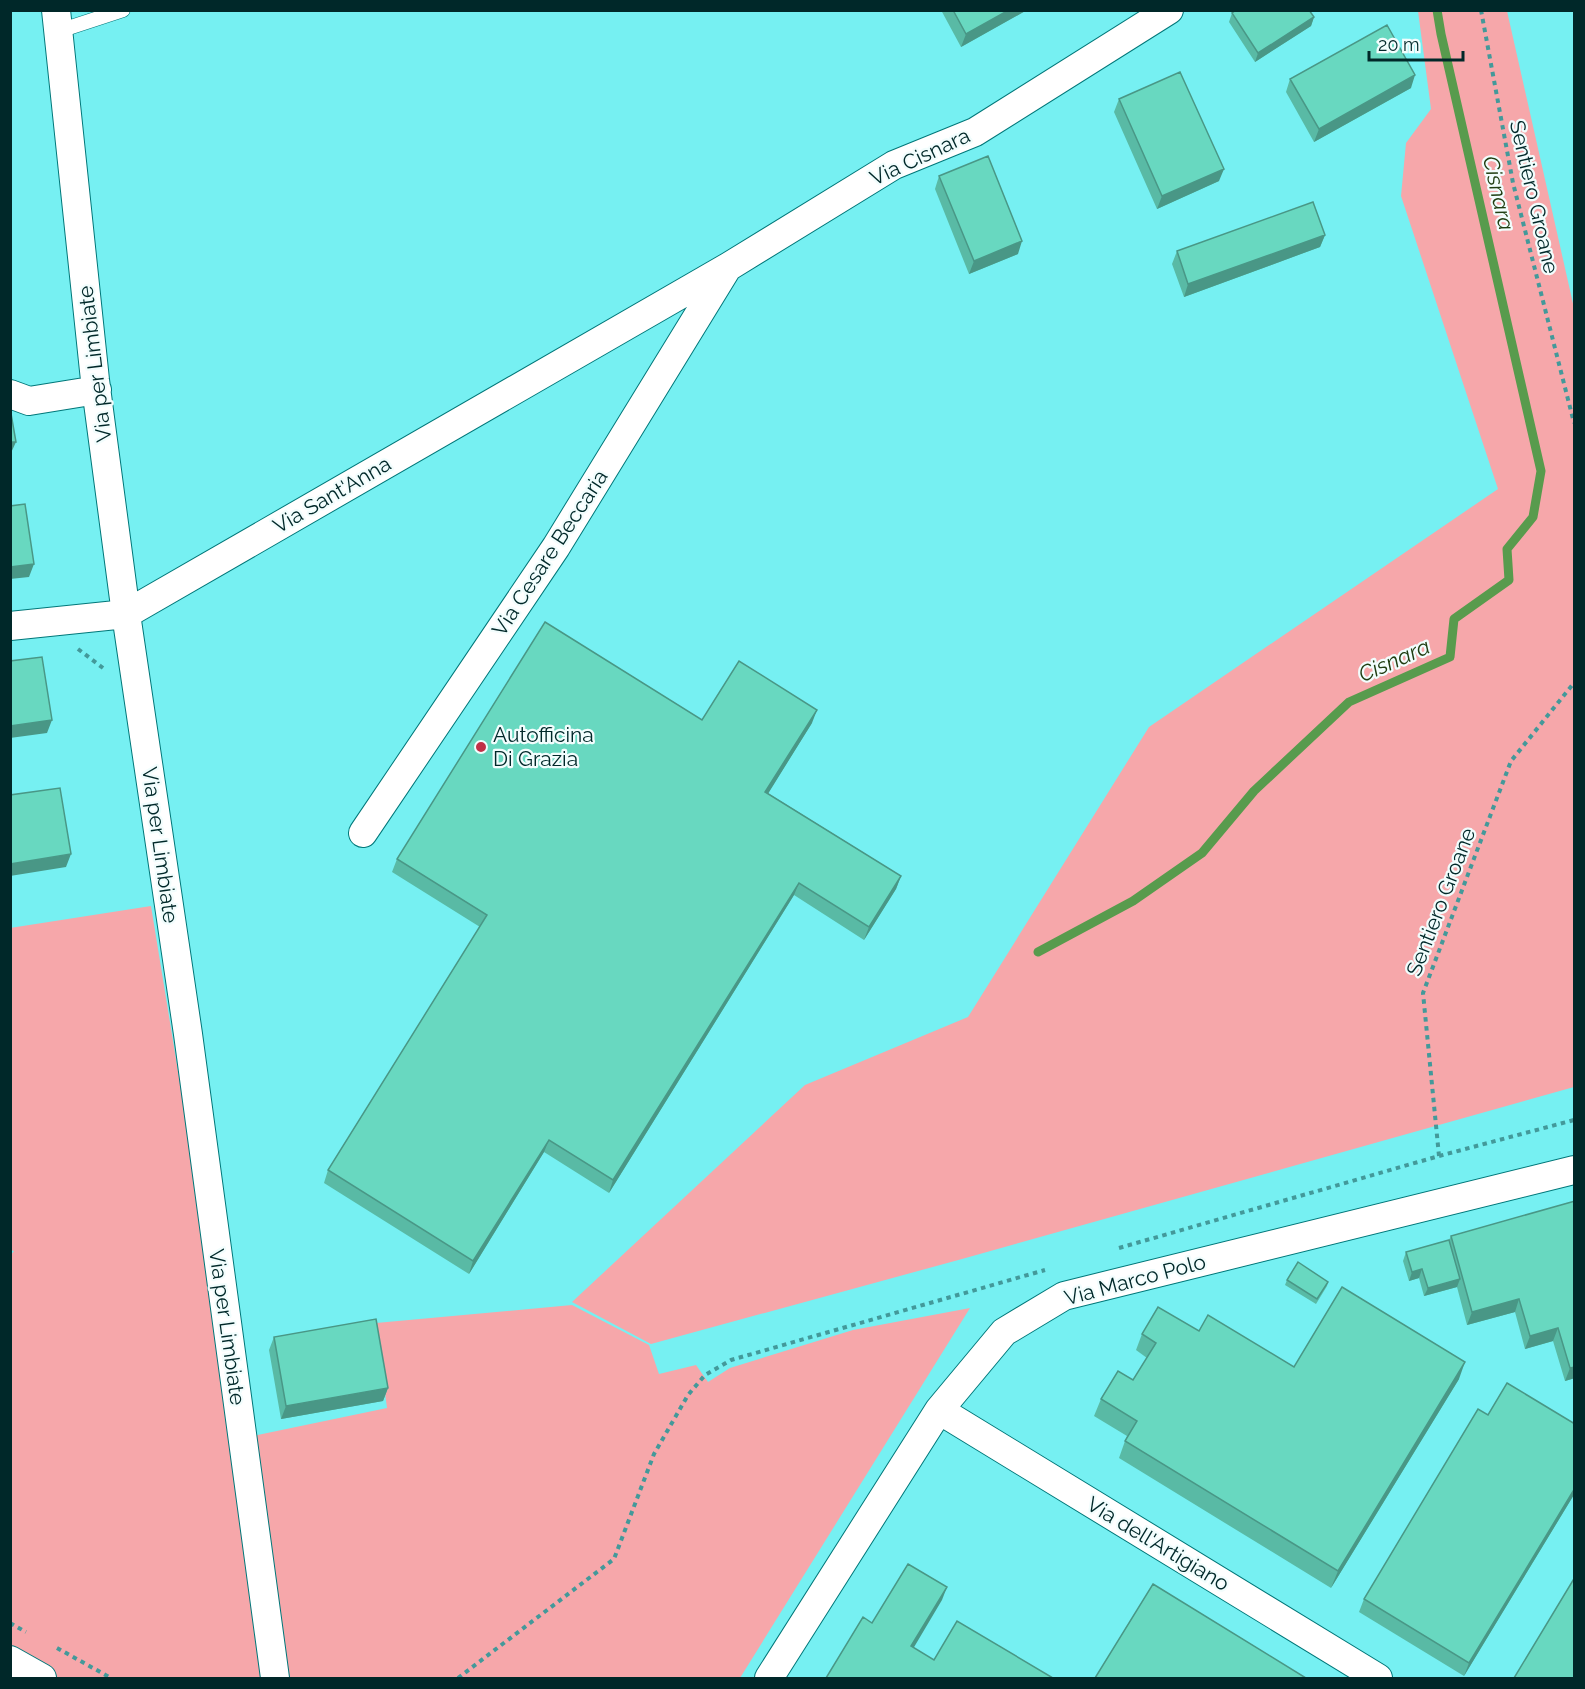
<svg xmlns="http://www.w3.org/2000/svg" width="1585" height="1689" font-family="Raleway,sans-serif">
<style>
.green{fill:#f6a7aa}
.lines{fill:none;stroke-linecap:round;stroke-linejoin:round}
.stream{stroke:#589b4d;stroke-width:9}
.lane-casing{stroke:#017779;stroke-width:15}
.street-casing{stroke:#017779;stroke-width:30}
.path{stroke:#43999a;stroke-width:4;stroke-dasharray:4.5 4.5;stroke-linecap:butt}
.lane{stroke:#fff;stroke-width:14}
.street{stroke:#fff;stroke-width:28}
.wall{fill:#59baa5}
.shaded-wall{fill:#499786}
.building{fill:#68d8c0;stroke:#499786;stroke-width:1.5}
.poi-dot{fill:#c13047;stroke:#f2fdfd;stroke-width:2}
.labels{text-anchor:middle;stroke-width:4.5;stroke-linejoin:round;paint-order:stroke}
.street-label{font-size:21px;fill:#002829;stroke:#f2fdfd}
.poi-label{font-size:21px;fill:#002829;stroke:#f2fdfd;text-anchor:start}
.water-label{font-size:22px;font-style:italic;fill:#203e12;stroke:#f2fdfd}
</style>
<rect width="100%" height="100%" fill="#76f0f2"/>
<path class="green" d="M1418 11H1507L1574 308V1087L962 1259 651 1344 572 1302 805 1085 968 1017 1149 727 1498 489 1401 196 1406 143 1431 109Z
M151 906 238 1439 387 1408 376 1323 572 1305 649 1345 659 1374 696 1365 708 1382 730 1368 853 1330 970 1308 740 1678H11L10 1256 14 1251 10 1250V928Z"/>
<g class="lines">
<path class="stream" d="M1038 952 1133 901 1202 853 1254 791 1349 702 1450 657 1454 619 1509 580 1507 549 1533 517 1541 471 1441 34 1437 10"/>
<g class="lane-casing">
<path id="lane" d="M59 31 123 10"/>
</g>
<g class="street-casing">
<path id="street" d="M56 10 95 380 126 614 188 1034 275 1678
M10 394 29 401 97 390
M10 626 126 614 728 267 894 165 975 132 1169 10
M363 833 556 547 726 270
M939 1410 1378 1678
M10 1660 42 1678
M769 1678 939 1410 1004 1332 1064 1296 1574 1170"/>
</g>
<path class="path" d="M1481 10 1513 183 1574 423
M78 649 103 668
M1439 1156 1423 993 1511 761 1574 683
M1119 1248 1439 1156 1574 1120
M10 1623 26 1632
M57 1648 111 1678
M458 1678 614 1559 654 1454 688 1395 705 1375 731 1360 1045 1270"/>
<use href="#lane" class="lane"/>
<use href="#street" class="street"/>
</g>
<path class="wall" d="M941 10H1027L961 47Z
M1232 13 1314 17 1311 26 1255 62 1229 22Z
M1290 79 1411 88 1314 142 1286 92Z
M1119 99 1219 181 1157 209 1114 112Z
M939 176 1018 254 969 274 935 189Z
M1325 235 1320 247 1184 297 1172 264 1177 251Z
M812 723 768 793 901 876 896 889 864 940 794 895 609 1193 544 1152 469 1274 324 1183 328 1170 480 927 392 872 397 859Z
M1575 1201V1378L1565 1381 1553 1341 1525 1349 1515 1312 1467 1325 1457 1287 1424 1296 1419 1278 1409 1281 1403 1261 1406 1252 1449 1240 1451 1236Z
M1287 1280 1328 1282 1327 1286 1316 1304 1285 1285Z
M1199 1331 1294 1367 1459 1379 1331 1588 1119 1458 1125 1441 1127 1436 1094 1416 1101 1399 1133 1380 1147 1358 1136 1350 1142 1334Z
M274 1337 388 1388 383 1401 281 1419 269 1350Z
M1488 1415 1575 1424V1493L1464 1676 1359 1612 1364 1599Z"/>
<path class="shaded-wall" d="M1009 10H1027L961 47 966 34Z
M1314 17 1311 26 1255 62 1258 53Z
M1415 75 1411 88 1314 142 1319 129Z
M1224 169 1219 181 1157 209 1162 196Z
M1325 235 1320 247 1184 297 1188 284Z
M1022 241 1018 254 969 274 974 261Z
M10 442H16L10 455Z
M34 564 29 577 10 579V567Z
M817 710 812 723 761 805 765 792Z
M52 720 47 733 10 738V726Z
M71 854 66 867 10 876V864Z
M901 876 896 889 864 940 869 927Z
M799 883 794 895 609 1193 613 1180Z
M549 1140 544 1152 469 1274 473 1261Z
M1422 1269 1419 1278 1409 1281 1412 1272Z
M1460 1279 1457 1287 1424 1296 1428 1288Z
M1519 1299 1515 1312 1467 1325 1472 1312Z
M1558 1328 1553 1341 1525 1349 1530 1336Z
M1465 1362 1459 1379 1331 1588 1338 1571Z
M1575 1367V1378L1565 1381 1570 1368Z
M388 1388 383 1401 281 1419 286 1406Z
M1575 1488V1493L1464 1676 1469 1663Z
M947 1587 942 1600 907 1659 911 1646Z"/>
<path class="building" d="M953 10H1009L966 34Z
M1236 10H1309L1314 17 1258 53 1232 13Z
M1387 25 1415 75 1319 129 1290 79Z
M1180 72 1224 169 1162 196 1119 99Z
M988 156 1022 241 974 261 939 176Z
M1313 202 1325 235 1188 284 1177 251Z
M10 408 16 442H10Z
M25 504 34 564 10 567V506Z
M545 622 702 720 739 661 817 710 765 792 901 876 869 927 799 883 613 1180 549 1140 473 1261 328 1170 487 915 397 859Z
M42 657 52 720 10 726V661Z
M60 788 71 854 10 864V795Z
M1575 1201V1367L1570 1368 1558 1328 1530 1336 1519 1299 1472 1312 1451 1236Z
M1449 1240 1460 1279 1428 1288 1422 1269 1412 1272 1406 1252Z
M1298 1262 1328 1282 1317 1299 1287 1280Z
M1342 1287 1465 1362 1338 1571 1125 1441 1137 1421 1101 1399 1118 1371 1133 1380 1156 1343 1142 1334 1158 1307 1199 1331 1208 1315 1294 1367Z
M376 1319 388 1388 286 1406 274 1337Z
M1507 1383 1575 1424V1465L1574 1466 1575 1467V1488L1469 1663 1364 1599 1478 1409 1488 1415Z
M908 1564 947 1587 911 1646 934 1660 957 1621 1053 1678H826L863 1617 872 1623Z
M1575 1577V1678H1514Z
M1153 1584 1306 1678H1095Z"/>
<circle class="poi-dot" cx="481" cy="747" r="6"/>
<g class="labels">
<g class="street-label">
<text transform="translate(920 157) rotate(-25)" y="7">Via Cisnara</text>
<text transform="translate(1534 197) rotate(77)" y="7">Sentiero Groane</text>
<text transform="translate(95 364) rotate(-97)" y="7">Via per Limbiate</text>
<text transform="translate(332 495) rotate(-30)" y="7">Via Sant'Anna</text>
<text transform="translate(550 553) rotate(-57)" y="7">Via Cesare Beccaria</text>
<text transform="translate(160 845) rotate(82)" y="7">Via per Limbiate</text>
<text transform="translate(1441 902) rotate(-69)" y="7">Sentiero Groane</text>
<text transform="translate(1135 1280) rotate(-15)" y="7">Via Marco Polo</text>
<text transform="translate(227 1327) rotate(82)" y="7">Via per Limbiate</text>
<text transform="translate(1158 1544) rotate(31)" y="7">Via dell'Artigiano</text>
</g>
<g class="poi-label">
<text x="493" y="742">Autofficina<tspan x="493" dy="24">Di Grazia</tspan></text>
</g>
<g class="water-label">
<text transform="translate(1499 193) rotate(77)" y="8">Cisnara</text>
<text transform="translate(1394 660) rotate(-24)" y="8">Cisnara</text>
</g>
</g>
<rect width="1585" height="1689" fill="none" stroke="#002829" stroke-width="24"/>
<path d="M1369 51v9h94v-9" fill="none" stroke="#002829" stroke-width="3"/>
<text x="1378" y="51" font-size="18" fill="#002829" stroke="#f2fdfd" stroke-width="4.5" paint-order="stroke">20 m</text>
</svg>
